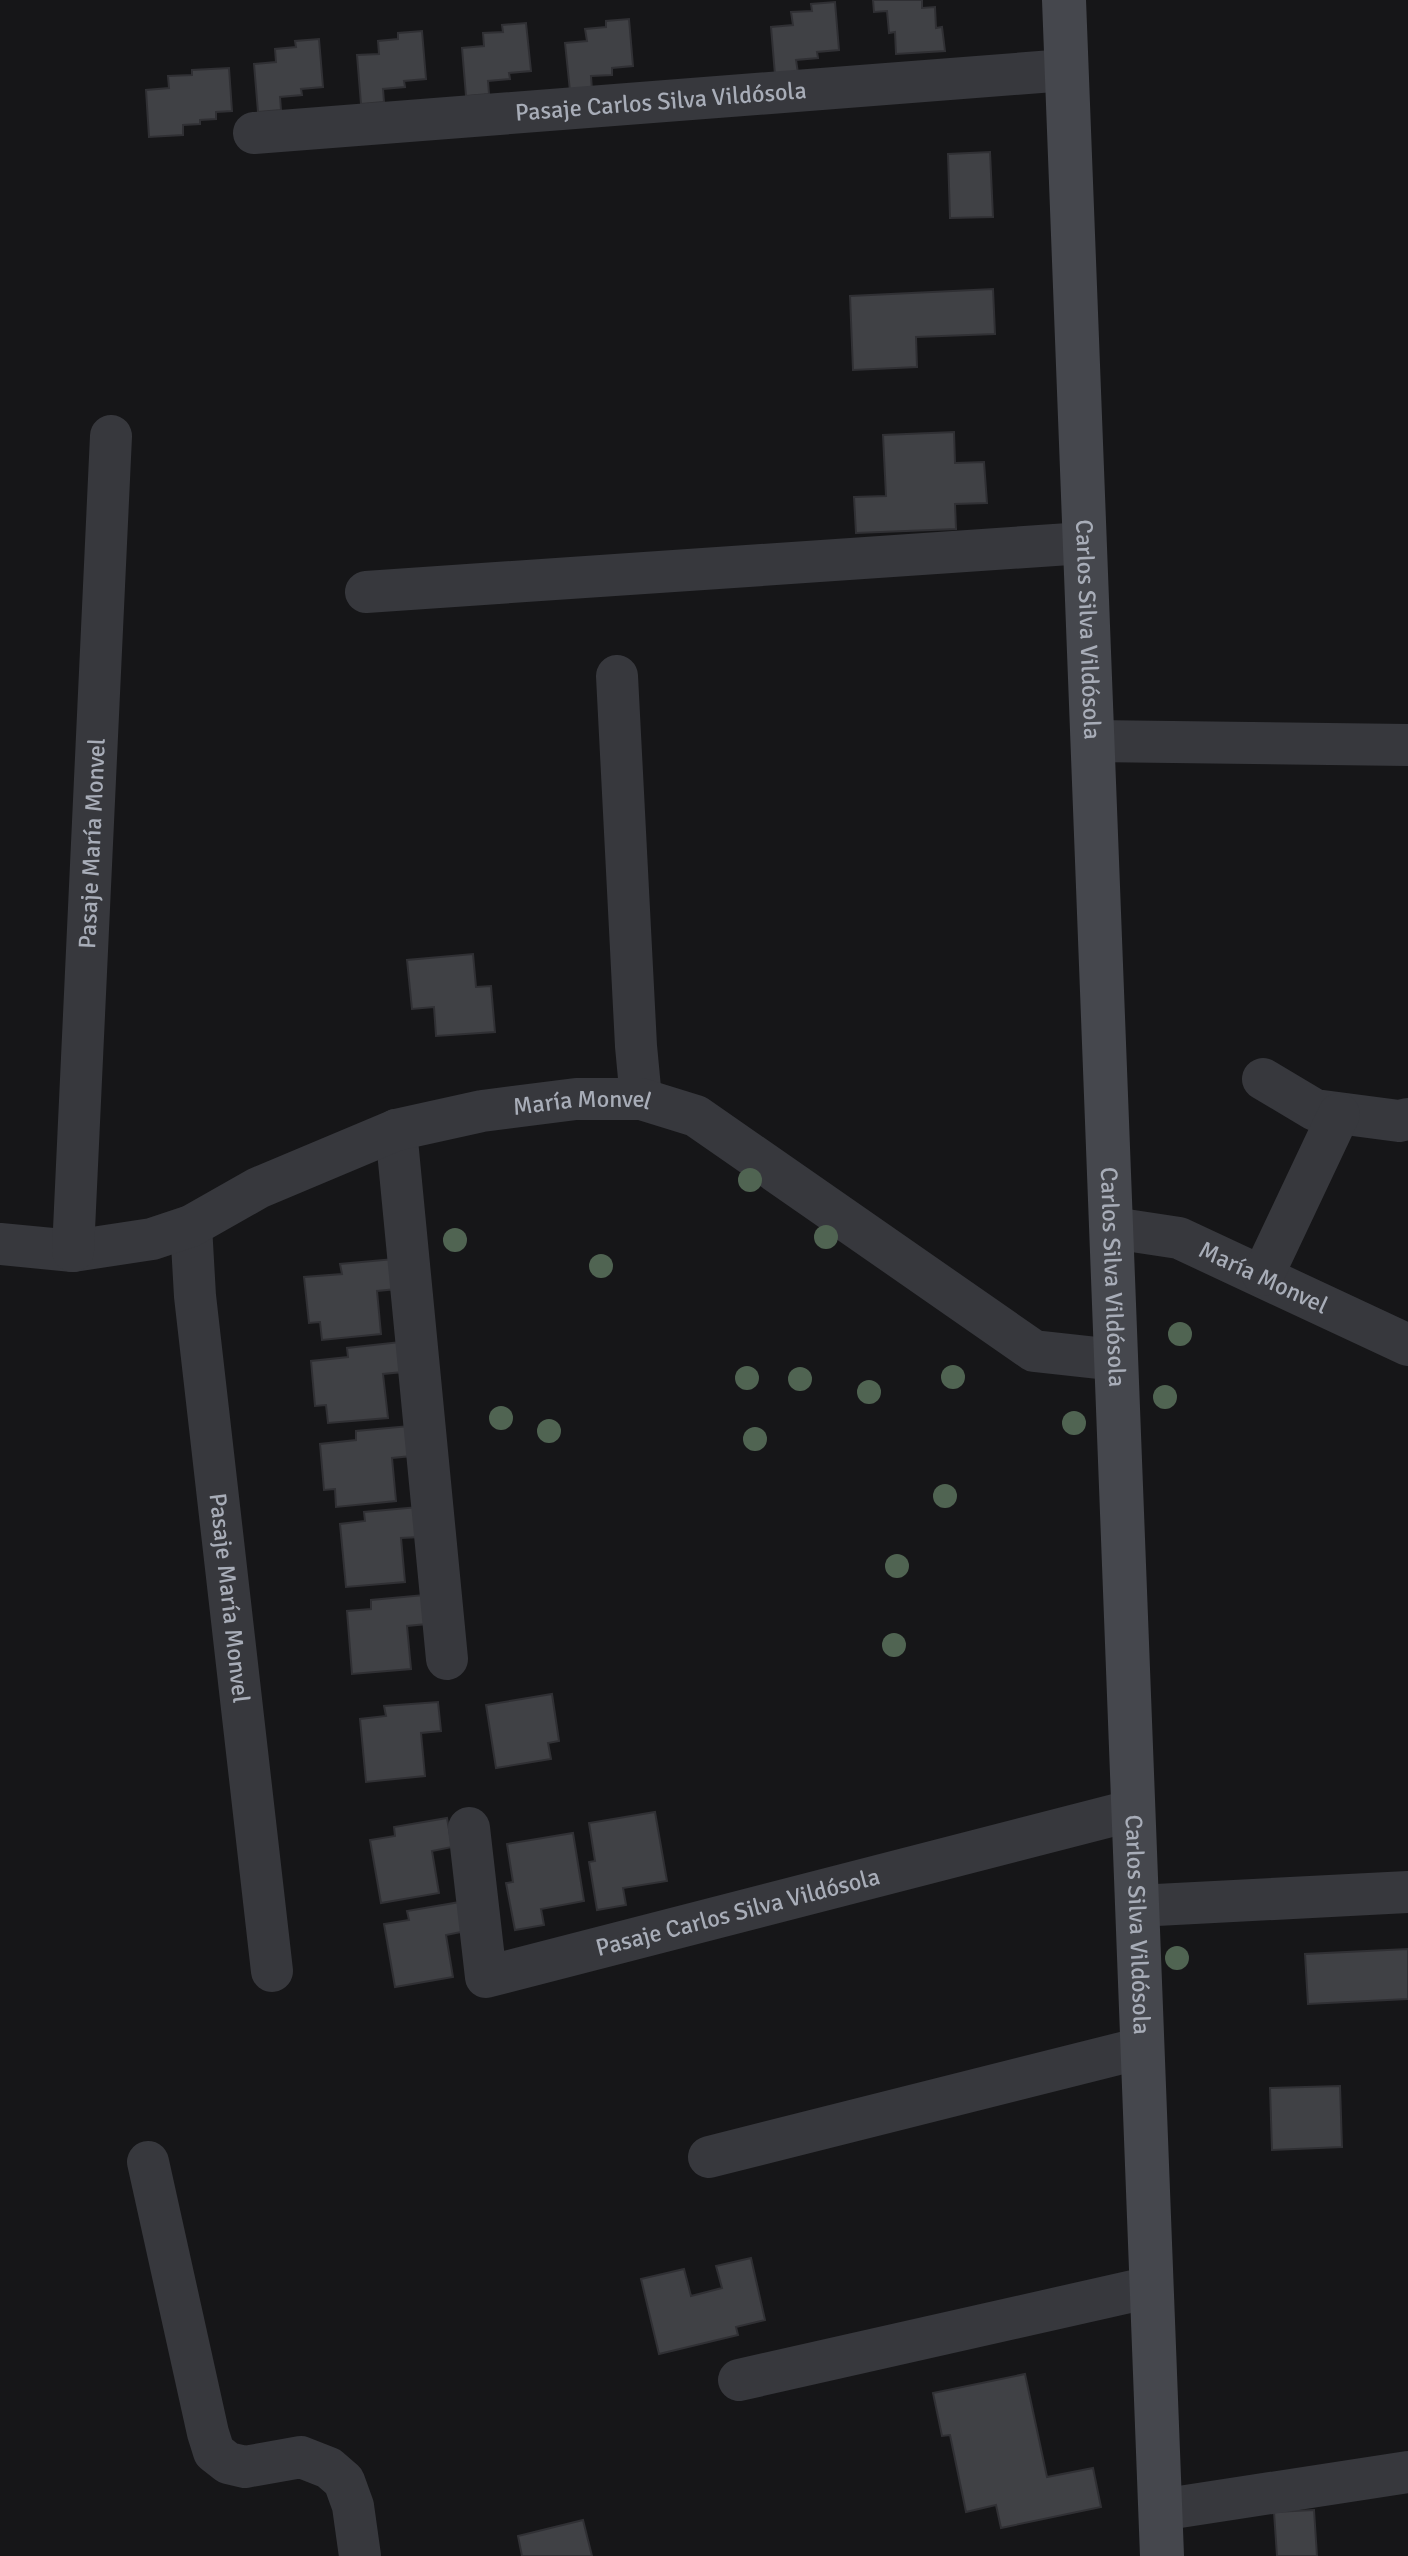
<svg xmlns="http://www.w3.org/2000/svg" width="1408" height="2556" font-family="Signika,sans-serif">
<style>
.building{fill:#404145;stroke:#303034;stroke-width:2}
.lines{fill:none;stroke-linecap:round;stroke-linejoin:round}
.street{stroke:#37383d;stroke-width:42}
.secondary{stroke:#45474d;stroke-width:44}
.tree{fill:#506452}
.labels{text-anchor:middle;stroke-width:6;stroke-linejoin:round;paint-order:stroke}
.street-label{font-size:24px;fill:#a8adb8;stroke:#111113}
</style>
<rect width="100%" height="100%" fill="#161618"/>
<path class="building" d="M873 0H922V8L935 7 936 28 942 27 945 51 896 54 895 32 889 33 887 11 874 12Z
M835 2 839 50 817 52 818 58 796 60 798 73 775 75 771 27 793 25 791 12 812 11 811 4Z
M629 19 633 66 612 68V75L591 76 592 90 570 91 565 43 587 41 585 29 606 27V21Z
M526 23 531 71 509 73 510 79 488 81 489 94 466 96 462 48 484 46 483 33 503 32 502 25Z
M422 31 426 79 404 81 405 87 383 89 384 102 361 104 357 55 379 54 378 41 398 39V33Z
M319 39 323 87 301 89 302 95 280 97 281 110 258 112 254 64 276 62 275 49 296 47 295 41Z
M229 68 232 111 216 112V119L200 120V124L183 125V135L149 137 146 90 169 88 168 76 192 75V70Z
M990 152 993 217 950 218 948 154Z
M993 289 995 334 916 337 917 367 853 370 850 296Z
M954 432 955 463 984 462 987 503 955 504 956 529 856 533 854 497 886 496 883 435Z
M473 954 476 987 491 986 495 1032 436 1036 434 1007 412 1009 407 960Z
M394 1259 397 1289 377 1291 381 1334 322 1340 320 1322 309 1323 304 1277 342 1274 340 1264Z
M400 1342 403 1372 383 1374 388 1418 328 1423 326 1405 315 1406 311 1361 348 1357 347 1348Z
M409 1426 412 1456 392 1458 396 1501 336 1507 335 1489 324 1490 320 1444 356 1440V1431Z
M418 1507 421 1537 401 1538 405 1582 346 1587 340 1524 365 1521 364 1512Z
M424 1595 427 1624 407 1626 411 1669 352 1674 347 1611 371 1609V1600Z
M552 1694 559 1741 548 1743 551 1759 496 1768 486 1705Z
M438 1702 441 1731 421 1733 425 1776 366 1782 360 1719 386 1716 384 1706Z
M655 1812 667 1881 623 1888 626 1905 597 1910 589 1862 595 1861 589 1823Z
M447 1818 452 1847 432 1851 439 1893 381 1903 370 1840 395 1836 394 1827Z
M573 1833 584 1901 541 1909 544 1925 515 1930 506 1883 513 1882 507 1844Z
M460 1902 466 1931 446 1935 453 1977 395 1987 384 1924 409 1920 407 1911Z
M1408 1949V1999L1308 2004 1305 1954Z
M1340 2086 1342 2147 1272 2150 1270 2088Z
M751 2258 765 2320 736 2327 738 2335 659 2354 641 2279 684 2269 691 2296 722 2288 716 2266Z
M1025 2374 1047 2477 1093 2468 1101 2507 1001 2528 996 2505 966 2512 950 2435 942 2436 933 2393Z
M1314 2510 1317 2556H1277L1274 2512Z
M583 2520 592 2556H522L518 2536Z"/>
<g class="lines">
<g class="street">
<path id="s1" d="M254 133 1066 70"/>
<path d="M366 592 1084 543"/>
<path d="M617 676 636 1046 641 1099"/>
<path d="M1093 741 1408 745"/>
<path d="M1263 1079 1315 1110 1399 1121 1408 1119"/>
<path d="M396 1130 447 1659"/>
<path id="s2" d="M191 1226 195 1296 272 1971"/>
<path id="s3" d="M1113 1228 1179 1238 1408 1345"/>
<path id="s4" d="M0 1244 73 1251 152 1239 191 1226 258 1188 396 1130 482 1111 576 1099H641L696 1116 1034 1351 1116 1360"/>
<path id="s5" d="M73 1251 111 436"/>
<path d="M1263 1275 1339 1114"/>
<path id="s6" d="M469 1828 486 1977 1134 1810"/>
<path d="M1137 1906 1408 1892"/>
<path d="M709 2157 1142 2048"/>
<path d="M148 2162 208 2433 214 2452 228 2463 245 2467 301 2457 329 2468 344 2481 353 2506 360 2556"/>
<path d="M739 2380 1151 2287"/>
<path d="M1160 2510 1408 2472"/>
</g>
<path class="secondary" id="s7" d="M1064 0 1162 2556"/>
</g>
<g class="tree">
<circle cx="750" cy="1180" r="12"/>
<circle cx="826" cy="1237" r="12"/>
<circle cx="455" cy="1240" r="12"/>
<circle cx="601" cy="1266" r="12"/>
<circle cx="1180" cy="1334" r="12"/>
<circle cx="953" cy="1377" r="12"/>
<circle cx="747" cy="1378" r="12"/>
<circle cx="800" cy="1379" r="12"/>
<circle cx="869" cy="1392" r="12"/>
<circle cx="1165" cy="1397" r="12"/>
<circle cx="501" cy="1418" r="12"/>
<circle cx="1074" cy="1423" r="12"/>
<circle cx="549" cy="1431" r="12"/>
<circle cx="755" cy="1439" r="12"/>
<circle cx="945" cy="1496" r="12"/>
<circle cx="897" cy="1566" r="12"/>
<circle cx="894" cy="1645" r="12"/>
<circle cx="1177" cy="1958" r="12"/>
</g>
<g class="labels">
<g class="street-label">
<text dy="8" stroke="none"><textPath href="#s1" startOffset="408">Pasaje Carlos Silva Vildósola</textPath></text>
<text dy="8" stroke="none"><textPath href="#s7" startOffset="630">Carlos Silva Vildósola</textPath></text>
<text dy="8" stroke="none"><textPath href="#s5" startOffset="408">Pasaje María Monvel</textPath></text>
<text dy="8" stroke="none"><textPath href="#s4" startOffset="610">María Monvel</textPath></text>
<text dy="8" stroke="none"><textPath href="#s3" startOffset="160">María Monvel</textPath></text>
<text dy="8" stroke="none"><textPath href="#s7" startOffset="1278">Carlos Silva Vildósola</textPath></text>
<text dy="8" stroke="none"><textPath href="#s2" startOffset="374">Pasaje María Monvel</textPath></text>
<text dy="8" stroke="none"><textPath href="#s6" startOffset="410">Pasaje Carlos Silva Vildósola</textPath></text>
<text dy="8" stroke="none"><textPath href="#s7" startOffset="1926">Carlos Silva Vildósola</textPath></text>
</g>
</g>
</svg>
